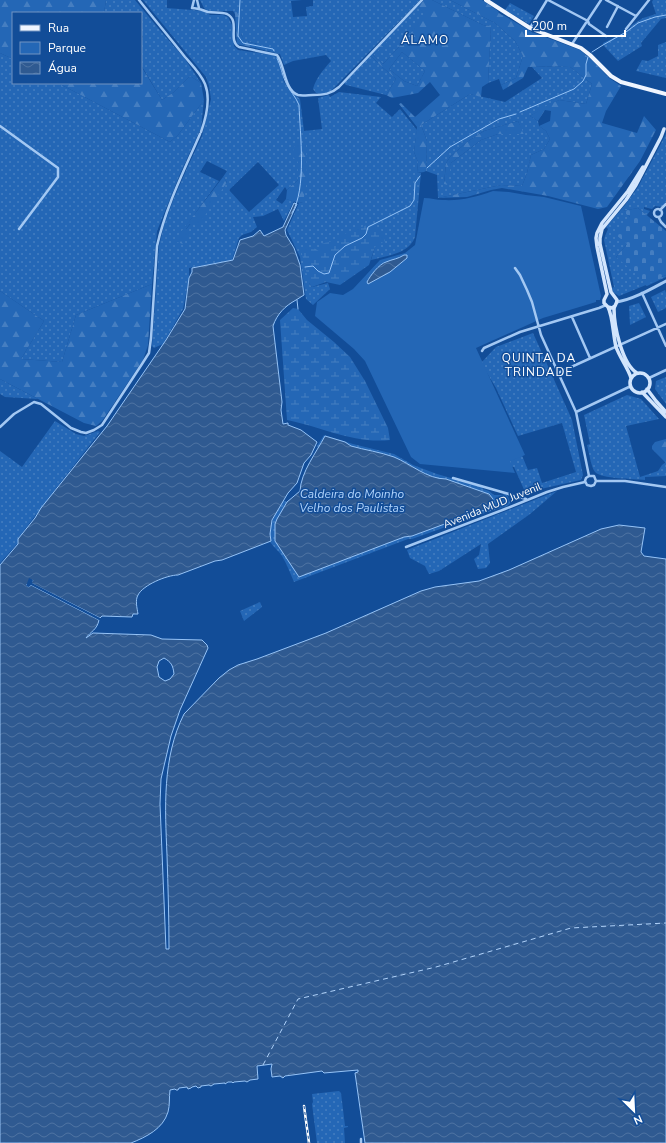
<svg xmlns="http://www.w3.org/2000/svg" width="666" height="1143" font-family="'Nunito Sans',sans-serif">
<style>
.green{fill:url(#green-dots);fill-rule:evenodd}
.forest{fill:url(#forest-firs);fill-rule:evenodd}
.wetland{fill:url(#wetland-marsh)}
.cemetery{fill:url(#cemetery-stones)}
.pitch{fill:#2467b6}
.water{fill:url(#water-waves);stroke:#95c3f7;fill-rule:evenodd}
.pier{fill:#124d98}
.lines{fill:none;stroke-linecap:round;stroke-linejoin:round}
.stream{stroke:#95c3f7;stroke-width:1}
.ferry{stroke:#afd2fa;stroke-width:1;stroke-dasharray:5 4;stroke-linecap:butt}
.minor{stroke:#a3c8f3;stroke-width:2.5}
.tertiary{stroke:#a3c8f3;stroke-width:3}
.secondary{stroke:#d2e5fd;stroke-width:3.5}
.primary{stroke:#eff5ff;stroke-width:4}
.rail-casing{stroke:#fff;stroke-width:2.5}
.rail{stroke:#124d98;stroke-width:1;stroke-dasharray:3;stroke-linecap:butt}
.labels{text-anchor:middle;stroke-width:3;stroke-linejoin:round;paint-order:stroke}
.street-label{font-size:11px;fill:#fff;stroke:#124d98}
.neighbourhood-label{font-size:12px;letter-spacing:1px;fill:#fff;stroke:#124d98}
.water-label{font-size:12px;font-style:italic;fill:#afd2fa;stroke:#124d98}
</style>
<defs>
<pattern id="green-dots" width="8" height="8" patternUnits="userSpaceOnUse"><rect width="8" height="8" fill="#2467b6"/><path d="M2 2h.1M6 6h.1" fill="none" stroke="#457ec1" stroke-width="1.8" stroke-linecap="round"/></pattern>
<pattern id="forest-firs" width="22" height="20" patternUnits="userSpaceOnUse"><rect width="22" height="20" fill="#2467b6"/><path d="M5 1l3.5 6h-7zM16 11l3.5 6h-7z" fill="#457ec1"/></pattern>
<pattern id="wetland-marsh" width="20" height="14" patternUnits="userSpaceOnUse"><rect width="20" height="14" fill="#2467b6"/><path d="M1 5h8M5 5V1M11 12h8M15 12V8" fill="none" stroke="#457ec1"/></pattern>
<pattern id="cemetery-stones" width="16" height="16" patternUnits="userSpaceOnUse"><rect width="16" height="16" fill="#2467b6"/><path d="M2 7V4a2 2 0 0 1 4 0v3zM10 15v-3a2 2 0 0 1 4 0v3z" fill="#457ec1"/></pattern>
<pattern id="water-waves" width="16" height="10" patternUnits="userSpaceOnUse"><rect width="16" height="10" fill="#2f5a91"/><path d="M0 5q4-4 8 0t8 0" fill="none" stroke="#4e73a2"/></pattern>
</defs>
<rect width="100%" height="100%" fill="#124d98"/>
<path class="green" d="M106 0H135L158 28 185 59 201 83 190 76 174 92 162 100 141 65V46L143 36 141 35V13H104Z
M143 0H167V8L204 11 210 15H223L228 17 232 25 234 46 238 50 272 55 278 57 284 82 293 93 300 99 304 131 322 129 318 98 329 95 330 97 339 92 381 97 376 103 392 117 400 109 417 130 414 152 418 162 417 173H421L415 237C409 254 386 256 371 260L375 247 339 244 321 253 309 283 312 287 328 283 330 289 313 305 306 299 300 257 287 230 299 203 303 202 298 162V180L287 190 285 187 276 200 282 204 286 199 294 201 284 221 278 209 263 216 253 217 257 227 251 232 242 235 239 238 232 260 189 268V278L183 309 163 344 154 348 152 346 159 246 164 225 174 198 188 166 202 136 211 99 209 86 206 77ZM207 161 227 171 223 177 227 182 186 229 175 241 219 181 200 172ZM258 162 279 185 249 212 229 190Z
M200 0H302L291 1 293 17 307 16 306 7 313 6V0H420L331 91 322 94 316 93 313 89C316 78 323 70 331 61L326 55 293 61 284 65 280 54 255 48 257 44 244 40 242 36 235 11H208L204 8Z
M432 0H450L495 23 515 41 523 56 516 78 501 85 499 79 488 83 491 26 483 25Z
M653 0H666V18L661 19 641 43 642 46 618 61 604 46 603 43 626 32 632 25 643 18 656 14 652 2Z
M510 3 534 16 529 24 505 10Z
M418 6 426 15 398 48 383 64 373 55 388 40 386 38Z
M666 42V78L636 71 642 60 648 61 658 56V45Z
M402 52 425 71 417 86 404 81 389 69Z
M0 53 13 59V83H58L170 142 178 135 204 100 201 128 180 174 157 231 152 284 76 315 62 362 21 359 44 321 0 291Z
M370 55 381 66 396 79 386 95 346 85 344 83Z
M569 66 592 84 586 104 559 100 530 116 538 121 539 126 546 131 550 139 544 149 531 155 527 173 522 186 501 185 438 198 437 175 426 171 427 141 421 125 470 94 505 102 542 78 532 67ZM518 121 523 134H498L481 140 451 163 444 184 446 163 450 157 467 142 484 131Z
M666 134V202L662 207 655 206 652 209 644 207V209L650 211 647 215 648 216 638 208 623 211 630 217 627 244 616 257 661 277 666 275V277L647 286 646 285 619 296 613 292 612 288 614 287 604 240 605 236 608 229 606 227 625 205 638 187Z
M665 290 666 293V308L658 312 651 297Z
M639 303 646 317 630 325 629 306Z
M533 333 569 413 572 420 583 475 581 480 545 488 526 494 514 467 483 463 521 453 528 470 537 468 542 483 576 472 562 423 518 436 496 388 481 363 496 347Z
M666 377V404L655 389 656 381Z
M0 379 38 399 5 397 0 394Z
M627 395 641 399 659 419 626 426 640 477 658 471 662 465 666 462V476L645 477V480C634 479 601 479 595 472 591 467 589 452 587 445L590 444 584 415Z
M55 421 76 434 84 436 98 431 100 432 57 487 19 537 17 544 0 563V451L22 467Z
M324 435 353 444 394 454 413 465 437 474 482 487 483 489 489 491 494 495H503L504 494 507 495 511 503 507 506 485 513 412 539H408L294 582C290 573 287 564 282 556 279 551 272 546 270 541 267 528 277 510 283 500L287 502 277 520 275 541 285 554 412 536 480 511 491 509 489 494 446 479C427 479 411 464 394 457 380 452 365 450 351 446L345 442 325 436 318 448 317 446Z
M557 491 530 514 488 544 490 563 486 568 478 569 474 559 479 555 481 544 439 571 429 574 425 566 410 558 407 550Z
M260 602 262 607 244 621 240 611Z
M339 1091 341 1093 345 1126H348V1127L344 1128 345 1143H317L312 1104 313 1102 312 1094Z"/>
<path class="forest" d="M0 0H106L104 13H13V59L0 53Z
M424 0H432L483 25 491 26 488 83 482 87 481 97 470 94 421 125 427 141 426 171 424 172 417 173 418 162 414 152 417 127 399 104 401 103 415 117 440 95 430 82 418 93 392 98 386 95 396 79 381 66 370 55 386 38 389 40 373 55 383 64 398 48 425 15 418 6ZM402 52 425 71 417 86 404 81 389 69Z
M450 0H482L498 11 499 13 502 15H503L532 32 580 50 593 61 609 78 621 86 606 111 602 123 637 133 644 116 656 130 640 161 607 207 598 209 548 196 502 188 491 190 467 197 438 198 501 185 522 186 527 173 531 155 544 149 550 139 546 131 539 126 550 121 551 111 545 110 538 121 530 116 546 106 559 100 586 104 592 84 569 66 528 67 523 78 503 90 501 85 516 78 523 56 515 41 495 23Z
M233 11H235L242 16C242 35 236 39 257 44L255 48 237 44 235 14Z
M141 66 162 100 174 92 190 76 201 83 204 100 178 135 170 142 58 83H141Z
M518 121 524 134H498L481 140 451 163 448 185 444 184 446 163 450 157 467 142 484 131Z
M295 142 306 144 307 181 303 202 299 203 286 199 287 190 298 180V162L292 156Z
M223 177 227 182 198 226 190 224 186 229 190 234 183 244 174 241Z
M152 284 148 345 143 360 102 421 96 426 84 423 0 379V291L44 321 21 359 62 362 76 315Z
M666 439V463L652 449V446L655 442Z"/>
<path class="wetland" d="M367 225 381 230 385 241 375 247 369 265 340 285 326 282 312 287 309 283 301 250 303 247 316 249 321 253V244L332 241 339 244V236Z
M293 308 298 309 307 320 334 342 350 357 365 381 388 428 390 440C354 444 322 427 287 420L280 320Z"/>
<path class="cemetery" d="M638 208 666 231V275L661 277 662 278 648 284 616 257 627 244 615 234 630 217 622 211Z"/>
<path class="pitch" d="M493 191 509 192 526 195 544 197 581 206 601 296 600 300H596V302L543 318 476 348 525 455 510 461 515 473 420 464 411 457 365 361 354 349 315 316 317 302 330 293 343 295 353 289 380 260 405 253 415 245 424 198C431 198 436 200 443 200 461 201 476 197 493 191Z"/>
<path class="water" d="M294 203 297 204 285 230 286 235 294 248 300 265 304 295C301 297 299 298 296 300 285 306 277 314 273 326L282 402 281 410 283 424 288 423V425L301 430 317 442 311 455 304 463 297 483 288 493 272 520 270 534 271 541 222 560 215 561 178 575C167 575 143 585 138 595 135 600 137 608 138 614H133L132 617 102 616 100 618 31 583 33 580 26 585 29 587 31 585 99 620C97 630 91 631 86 638L93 633 151 635 162 639 202 640 207 645 208 648 180 710 171 736 161 779 160 804 166 949H169C169 918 168 886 167 855 165 808 162 758 184 714L219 678 229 670 238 665 257 659 326 633 421 591 435 587 479 581 509 570 601 529 619 525 645 528 641 552 644 556 666 559V1143H365L355 1073 358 1072V1070L324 1073 322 1071 285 1076 283 1078 280 1076 272 1077 271 1069 272 1064 257 1066 258 1079 250 1080 247 1082 245 1081 234 1082 233 1083 232 1082H228L225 1084V1083L214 1084 211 1086 209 1085 201 1086V1087L198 1088 196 1086 192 1087 191 1088 188 1089 187 1087 179 1088 178 1090H176L175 1089 170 1090C169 1097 170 1105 168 1112 163 1129 146 1137 131 1143H0V565L18 544V539L35 518 41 508 107 426 166 340 185 309 189 278 192 272V268L233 260 240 240 253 236 260 230 264 236 283 227ZM164 658C171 662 173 665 174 674L170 679 165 681 159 677 157 667 159 661Z
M404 255H407V258L390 272 368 284 367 282C370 276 379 264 386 262 393 259 398 259 404 255Z
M325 436 345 442 351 446C365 450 380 452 394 457 411 464 427 479 446 479L489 494 493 499 491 510 480 511 412 536 404 537 299 577 275 541V524L277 519 287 502 300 491C301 472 316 453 325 436Z"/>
<path class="pier" d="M29 578 33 580 32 583 100 618 102 619 101 621 31 585 29 587 26 586Z"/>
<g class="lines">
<path class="stream" d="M240 0 238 36 243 43 273 49 274 51
M592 52 603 45 626 32 638 23 655 17 666 15
M277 58C281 66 282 75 286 83 289 90 296 97 299 105 300 134 307 189 292 213
M520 112 574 89 583 81 586 75V64L588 57
M427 168 450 147 499 119 516 114
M305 267 313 266 318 271 324 274 329 273 335 255 345 246 362 238 366 234 368 227 410 206 414 200 415 183 420 176
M297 300 298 309"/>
<path class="ferry" d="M263 1065 298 999 436 967 571 928 666 923"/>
<path class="minor" d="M139 0C154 19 170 38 185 57 192 65 201 74 205 84 211 99 206 118 201 132
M194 0 192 8C198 8 202 10 208 12 214 13 221 12 227 14 241 21 227 40 239 47L277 55C285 65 284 90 298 95 302 96 309 95 313 95 324 95 331 94 339 87L422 0
M197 0 199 8
M548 0 588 21 589 24 606 36
M606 0 636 16
M607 27 618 6
M530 28 547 0
M626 29 649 0
M572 44 601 0
M0 126 58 168V177L19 229
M654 213a4 4 0 1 1 8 0a4 4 0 1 1-8 0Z
M660 210 666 204
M659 218 661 222 666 227
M515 268 520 275 527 290 532 302 541 335 576 412 589 476
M642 293 666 346
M572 317 590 358
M482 351 484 348 520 332 599 308 606 305
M558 373 666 324
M649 378 666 370
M576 412 631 386
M0 427 14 414 34 402 41 404 71 428 81 432 86 433 94 430 102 425 142 364 149 353 151 338 157 246C166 206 184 171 200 134
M589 476 586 478 585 481 587 485 591 486 594 485 596 481
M589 476H594L596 481
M453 478 526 499
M596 481H625L666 487
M406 547 505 509 547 492 563 487 585 482
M361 1139V1143"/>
<path class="tertiary" d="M617 302C634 299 651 289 666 281"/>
<path class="secondary" d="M615 306 612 308 608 307 604 303V300L607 294 597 247 596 238 597 233 602 223 628 191 643 167
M608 307C613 317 613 335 616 347 620 358 628 368 631 378
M637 373C622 364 614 326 614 309 614 306 617 304 617 300L611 292 600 244V238L602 229 626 200 636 185 661 137 664 129
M630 383a10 10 0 1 1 20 0a10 10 0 1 1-20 0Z
M647 389 656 401 666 412
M642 392 666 417"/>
<path class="primary" d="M486 0 530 28 581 48 590 55 611 76 621 82 666 94"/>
<g class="rail-casing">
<path id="rail" d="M304 1106 309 1143"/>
</g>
<use href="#rail" class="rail"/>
</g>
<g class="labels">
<g class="street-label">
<text transform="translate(492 505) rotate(-22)" y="4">Avenida MUD Juvenil</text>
</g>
<g class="neighbourhood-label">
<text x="425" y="44">ÁLAMO</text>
<text x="539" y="362">QUINTA DA<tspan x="539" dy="14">TRINDADE</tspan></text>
</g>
<g class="water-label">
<text x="352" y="498">Caldeira do Moinho<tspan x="352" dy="14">Velho dos Paulistas</tspan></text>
</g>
</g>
<rect x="12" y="12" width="130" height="72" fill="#124d98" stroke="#7194c1"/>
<rect x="20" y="25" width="20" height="6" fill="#eff5ff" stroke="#7194c1"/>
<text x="48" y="32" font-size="12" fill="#ffffff">Rua</text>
<rect x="20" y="42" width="20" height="12" fill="#2467b6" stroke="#7194c1"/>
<text x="48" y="52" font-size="12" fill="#ffffff">Parque</text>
<rect x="20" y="62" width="20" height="12" fill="url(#water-waves)" stroke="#7194c1"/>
<text x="48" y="72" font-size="12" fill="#ffffff">Água</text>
<g transform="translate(634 1111) rotate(156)" stroke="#124d98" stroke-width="3" paint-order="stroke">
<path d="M0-3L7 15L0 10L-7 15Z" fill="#ffffff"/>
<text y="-6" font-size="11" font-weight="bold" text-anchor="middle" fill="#ffffff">N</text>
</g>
<path d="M526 30v6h99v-6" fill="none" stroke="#ffffff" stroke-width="2"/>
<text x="532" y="30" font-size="12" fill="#ffffff" stroke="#124d98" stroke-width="3" paint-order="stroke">200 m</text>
</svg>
